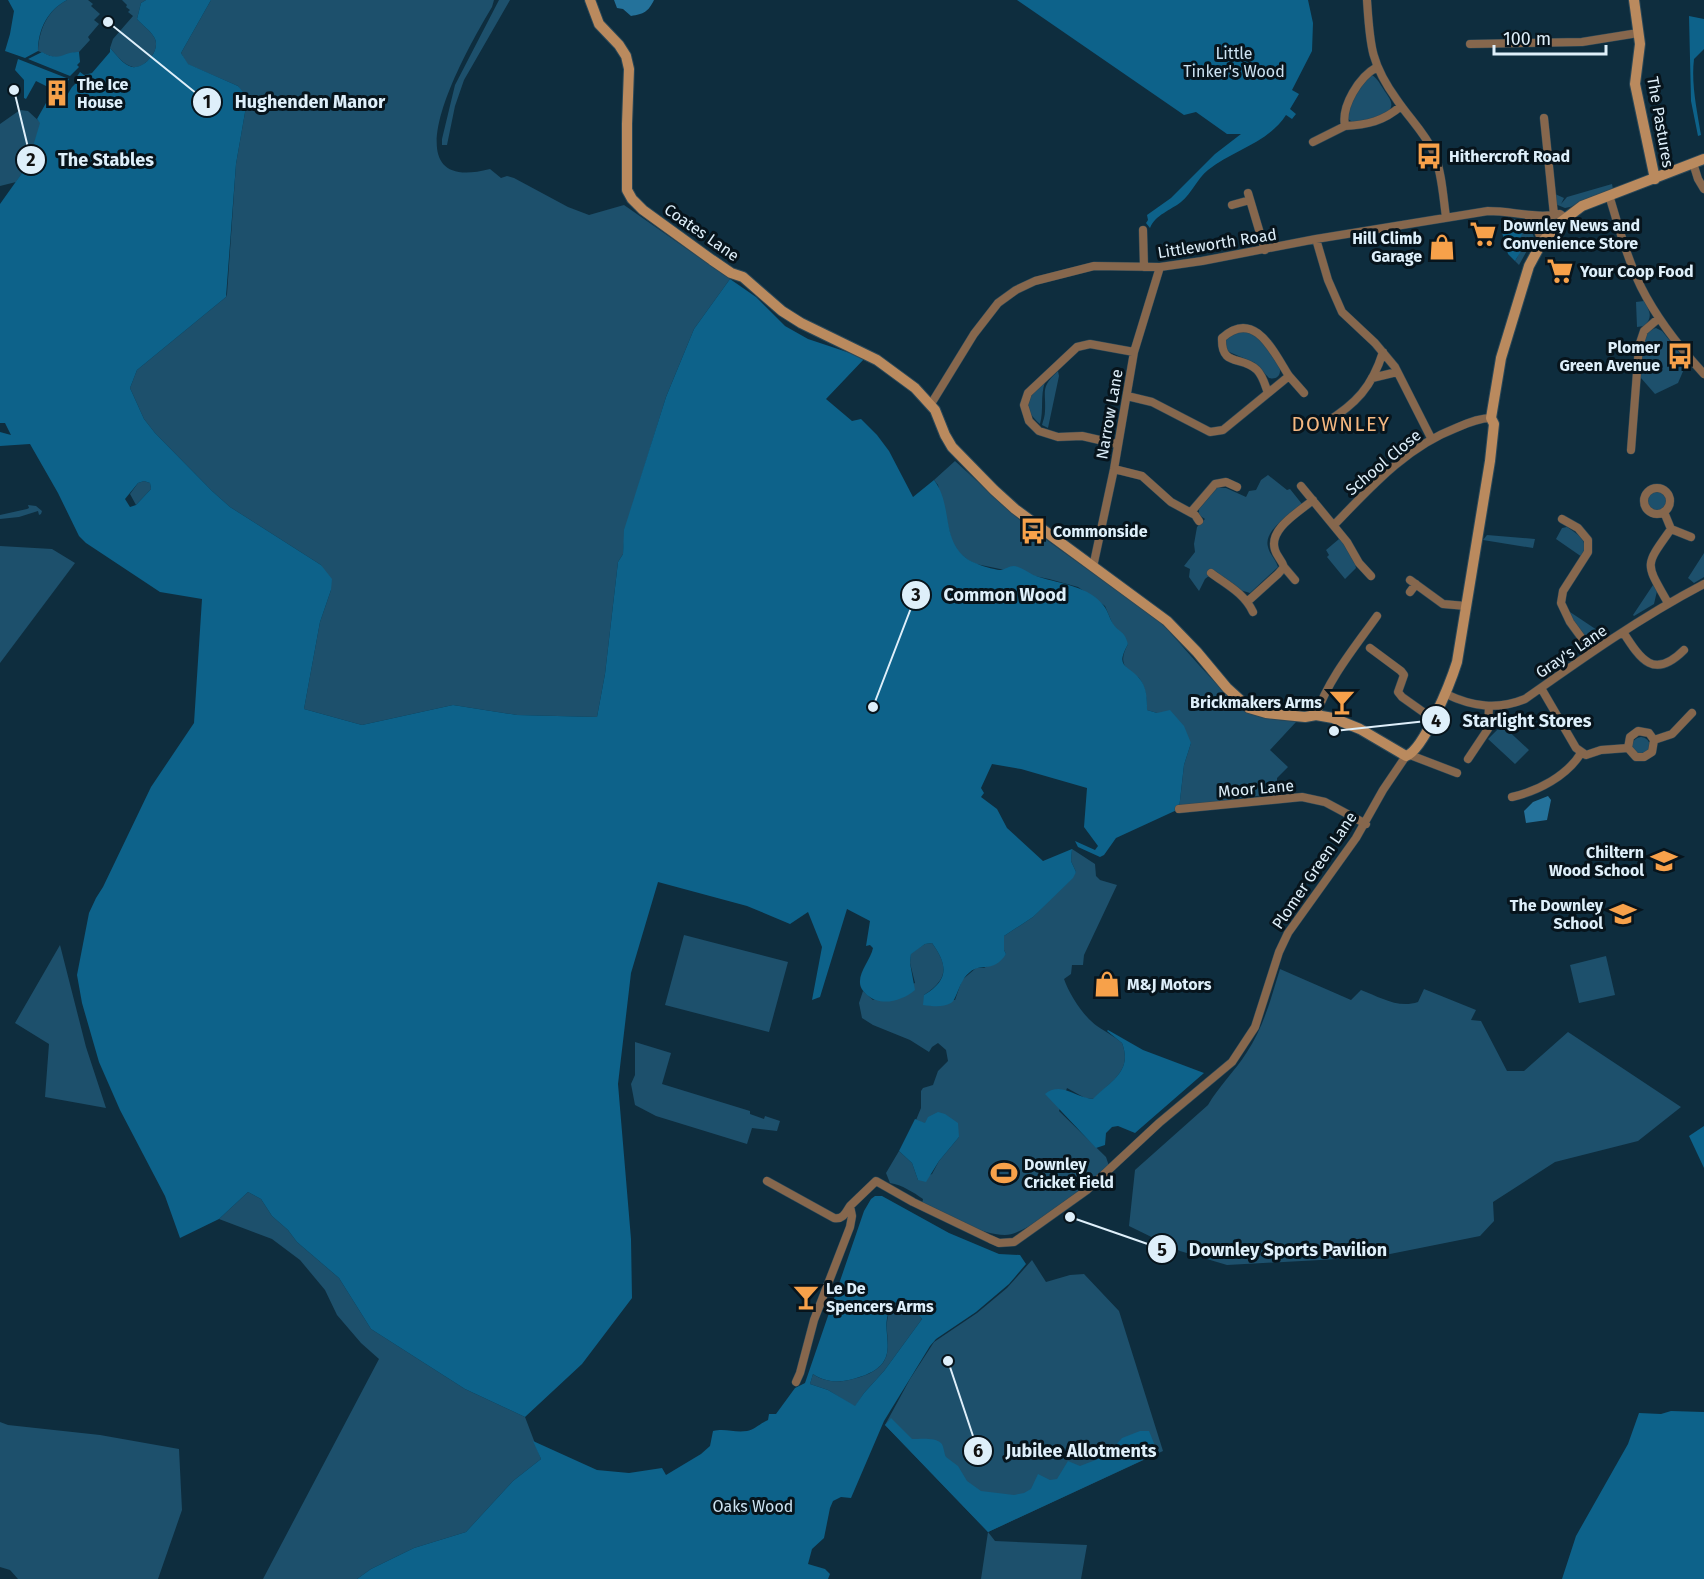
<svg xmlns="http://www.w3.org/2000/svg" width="1704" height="1579" font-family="'Fira Sans',sans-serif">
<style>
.green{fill:#1d506c}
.forest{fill:#0d628a;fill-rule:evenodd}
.water{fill:#24729b}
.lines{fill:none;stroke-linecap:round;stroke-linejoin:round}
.street-casing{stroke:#2b4858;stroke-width:9}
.secondary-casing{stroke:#2b4858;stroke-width:12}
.street{stroke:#86674d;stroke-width:8}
.secondary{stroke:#ba8a5e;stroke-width:10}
.labels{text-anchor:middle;stroke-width:6;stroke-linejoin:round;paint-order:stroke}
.park-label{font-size:16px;fill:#cde3f2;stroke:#07141c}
.poi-label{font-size:16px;font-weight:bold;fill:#deeffa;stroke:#07141c;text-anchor:start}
.street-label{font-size:16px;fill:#deeffa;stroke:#07141c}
.quarter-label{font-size:20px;letter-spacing:1.5px;fill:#f5b881;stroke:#07141c}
.leader{fill:none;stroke:#deeffa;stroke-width:2}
.callout-dot{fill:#deeffa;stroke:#07141c;stroke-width:2}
.mark-label{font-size:18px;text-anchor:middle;font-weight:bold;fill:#111}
.callout-label{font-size:18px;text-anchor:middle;font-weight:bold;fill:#deeffa;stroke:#07141c;stroke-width:6;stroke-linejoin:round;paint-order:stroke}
</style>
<rect width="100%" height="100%" fill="#0e2d3e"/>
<path class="green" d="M67 0H88L93 4 91 6 100 14 94 20 99 24 88 37 90 40 79 52C71 52 71 55 64 57 56 60 46 54 38 51 39 29 48 10 67 0Z
M122 0H146L141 3 137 19C142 25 150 30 154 37 162 49 145 69 133 67 123 65 116 54 110 48L113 39 133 16 128 12 130 10 126 7 127 5Z
M211 0H494L492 7C471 42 380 198 490 169L501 178 507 176 514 178 568 207 589 215 624 205 730 279 694 329 666 397 625 530 623 554 618 562 605 674 597 717 517 715 453 705 362 725 304 709 320 622 331 590 321 565 230 507 212 491 155 433 144 419 130 388 137 370 226 297 227 294 236 164 247 101 238 86 187 64 181 53Z
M499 0H510L464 80 455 106 447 145H442V139L455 85Z
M1372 75C1378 79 1380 84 1384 90 1387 95 1393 101 1391 107 1388 118 1360 122 1351 121L1348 119C1347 104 1358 82 1372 75Z
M20 110 28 111 41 123 27 166 16 182 0 186V124Z
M1612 184 1613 189 1570 207 1565 208 1555 204V194L1564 198 1561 204 1567 197Z
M1507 217C1519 220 1531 224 1534 238L1519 265 1515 261C1524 249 1519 237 1513 223L1509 224 1505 218Z
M1644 301C1649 310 1654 317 1644 326L1637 327 1636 302Z
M1656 328 1662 331 1687 362 1678 383 1655 394 1641 378C1642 362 1637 333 1656 328Z
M1234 330 1255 332 1279 366C1282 374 1278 380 1269 378L1255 363 1227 351 1225 336Z
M1058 371 1059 376 1048 428 1042 425C1043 421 1045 416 1045 411 1046 390 1040 388 1058 371Z
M1045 382C1040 396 1044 410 1040 424 1020 407 1028 396 1045 382Z
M955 461 1023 523 1158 620C1184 645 1228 705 1259 716 1270 720 1284 720 1296 722L1270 750 1288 767 1277 778V793L1186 806 1179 809 1184 765 1191 743 1157 713 1147 710C1147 700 1146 687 1139 678 1138 677 1133 674 1131 673 1120 664 1122 655 1128 644L1113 625 1105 606 1078 587 1049 579 976 564 968 560 956 550 952 542 938 485 934 480Z
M1268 475 1287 490 1290 489 1302 504C1291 514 1263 530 1268 547 1270 555 1276 560 1278 567L1250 593 1240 590 1215 571 1205 579 1199 591 1189 577 1190 569 1184 566 1195 552 1194 544 1197 527 1205 519 1199 515V509L1217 488H1226L1246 497 1249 491 1256 490 1261 480Z
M144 481 150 483 151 489 136 505 130 494 138 483Z
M1647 502a10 10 0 1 1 20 0a10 10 0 1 1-20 0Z
M28 505 36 506 42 511 41 514 39 515 38 511 19 517 0 519V515L27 509 29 508Z
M1567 527C1579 535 1590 541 1582 557L1556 539 1562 528Z
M1487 535 1535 539 1533 548 1483 540Z
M1339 539C1347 547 1354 557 1356 568L1345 579 1327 557 1329 555 1326 550Z
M0 546 52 549 75 563 0 663Z
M1704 553V577L1694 583 1688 578Z
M1653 585 1657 591 1654 604 1634 616 1633 615Z
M1570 612 1600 632 1596 637 1587 641 1568 615Z
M1502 725 1529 750 1515 764 1488 739Z
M1632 746a9 9 0 1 1 18 0a9 9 0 1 1-18 0Z
M1072 849 1095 864 1096 876 1100 880 1117 885 1084 955 1083 965H1072L1071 974 1064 979C1069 994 1084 1017 1097 1026 1106 1032 1114 1036 1122 1043 1133 1072 1110 1081 1094 1099L1085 1098 1067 1088 1059 1111 1106 1157 1109 1166C1090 1183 1028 1235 1005 1235 980 1235 946 1214 922 1204L923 1199C913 1192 902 1185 890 1183L886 1173 899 1151 912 1163 918 1180 932 1174 939 1161 959 1137 916 1120 921 1108V1091L923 1088 933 1085 938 1071 948 1061 946 1050 938 1043 932 1047 929 1052 910 1040 873 1025 862 1018 859 1003 863 991 873 1000 915 983 910 963 911 953 925 944 932 943C948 965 949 979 924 995L955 1000 962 980 976 968H984L1006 954 1004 950V936L1033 917 1076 872 1071 861Z
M684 935 788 962 769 1032 665 1005Z
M60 945 86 1047 106 1108 45 1097 49 1044 15 1023Z
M1606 956 1615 995 1579 1003 1570 965Z
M1280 969 1351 1000 1361 990C1380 997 1398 1009 1418 1002L1424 989 1476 1010 1471 1020 1481 1021 1507 1071H1524L1568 1032 1681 1107 1638 1141 1555 1162 1493 1202 1494 1221 1480 1236 1375 1257 1227 1265 1180 1251 1129 1226 1135 1170 1208 1105C1219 1086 1235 1071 1247 1052 1264 1026 1271 998 1280 969Z
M635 1042 671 1053 662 1084 750 1111V1114L764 1119 765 1116 780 1121 777 1131 752 1128 747 1144 656 1116 635 1105 631 1084 635 1075Z
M248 1192 261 1199 272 1216 288 1230 297 1242 339 1278 371 1329 465 1389 525 1417 541 1459 513 1481 466 1532 414 1548 371 1569 357 1579H263L379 1359 361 1343 337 1315 325 1290 300 1260 272 1239 219 1219Z
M1032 1260 1046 1282 1070 1275 1084 1274 1119 1311 1163 1451 988 1532 995 1541 1087 1545 1081 1579H981L988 1532 885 1425 910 1379 934 1342 977 1313 1007 1288Z
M901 1299H906L922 1319 884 1371 864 1393 855 1407 828 1390 810 1384 813 1374C822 1381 837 1383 849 1380 920 1364 864 1324 901 1299Z
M0 1422 8 1425 100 1435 179 1449 182 1510 158 1579H18L10 1570 0 1567Z"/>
<path class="forest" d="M8 0H67C48 10 38 29 38 51L25 58 5 51 10 34 14 11Z
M146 0H211L181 53 188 64 238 86 243 92 247 101 236 164 226 297 137 370 130 388 144 419 155 433 212 491 230 507 321 565 332 579 331 590 320 622 304 709 362 725 453 705 517 715 597 717 605 674 618 562 623 554 624 530 666 397 694 329 730 279 756 297 785 326 808 339 865 358 826 399 852 421 861 419 877 435 889 451 913 497 934 480C953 505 941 539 966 558 972 563 993 570 1001 570 1007 569 1011 564 1018 567 1025 569 1031 575 1039 577 1061 584 1089 586 1104 606 1108 611 1109 617 1112 622 1118 633 1124 629 1128 644 1115 668 1127 664 1139 678 1147 687 1147 699 1147 710L1157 713 1170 710 1184 726 1191 743 1184 765 1179 809 1116 838 1104 855 1100 857 1078 847 1075 841 1095 850 1098 846 1084 827 1087 788 1021 769 992 764 981 788 984 793 981 797 997 809 1007 828 1043 861 1072 849 1071 861 1076 872 1073 878 1033 917 1004 936V950L1006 954C993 974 982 962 970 972 959 980 957 1000 951 1003 942 1008 932 1006 923 1005L924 995C949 980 948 965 932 943L925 944 911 954 910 963 915 990C902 1001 881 1007 867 995 864 992 860 988 860 983 859 971 871 959 873 948L870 945 866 946 870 921 847 909 820 997 812 1000 822 947 808 912 790 924 747 906 658 882 631 973 618 1084 631 1239 632 1298 582 1364 525 1417 465 1389 371 1329 339 1278 297 1242 288 1230 272 1216 261 1199 248 1192 219 1219 180 1238 165 1196 120 1110 99 1062 82 1003 77 975 89 913 96 898 103 887 151 787 194 723 202 599 160 592 86 543 79 536 58 493 30 444 0 446V432L11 435 5 423H0V204L27 166 40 123 37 119 46 103 54 107H60L72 87 78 81 76 78 80 72 84 75 92 73 110 52V48C116 54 123 65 132 67 145 69 162 49 154 37 150 30 142 25 137 19L141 3ZM144 481 150 483 151 489 136 505 130 507 125 499 138 483Z
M1017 0H1308L1313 23 1312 51 1292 90 1299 94 1290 109 1296 114 1292 119 1286 115C1268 143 1233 150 1208 170 1197 179 1192 193 1181 202 1171 210 1155 215 1150 228L1146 223 1148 220 1147 215 1171 198 1215 154 1241 134H1227L1196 112 1184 115Z
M1689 16 1704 19V49L1694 59C1691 84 1697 110 1701 135L1698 136 1691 101Z
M42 52C61 63 63 51 79 52L80 62 77 65 79 67 70 76 28 59Z
M18 59 69 79 63 91 56 87 54 90 36 81 26 99 24 98V80L15 70Z
M1514 223 1522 234 1519 241 1523 248 1515 261 1508 254 1501 229Z
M1108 1030 1143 1050 1204 1073 1135 1133 1118 1126 1112 1127 1106 1133 1105 1145 1096 1148 1045 1094C1062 1081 1075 1098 1093 1099 1110 1081 1133 1072 1122 1043L1107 1031Z
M938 1112 945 1114 958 1123 959 1137 939 1161 926 1182 918 1180 912 1163 899 1151 915 1119 925 1123 928 1117Z
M1704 1126V1168L1689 1136Z
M875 1196H882L949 1233 999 1254 1020 1255 1026 1264 1009 1284 976 1312 936 1339 930 1346 884 1421 851 1498 841 1497 833 1501 830 1508 824 1538 812 1549 808 1564 825 1569 830 1574 828 1579H357L371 1569 414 1548 466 1532 513 1481 541 1459 533 1441 597 1470 629 1473 662 1468 666 1475 701 1454 710 1446 713 1431C726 1428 734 1433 747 1431 754 1430 761 1423 768 1420L769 1414H776L795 1388 805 1383 864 1211 871 1199ZM900 1299H906L922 1319 884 1371 864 1393 855 1406 828 1390 810 1384 813 1374C823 1381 836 1383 849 1380 920 1364 864 1324 900 1299Z
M1671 1411 1704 1412V1579H1562L1576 1536 1628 1444 1639 1413 1661 1414Z
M891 1418 912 1439C920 1439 935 1437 941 1443 944 1446 944 1454 946 1457L958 1466 967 1481 981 1491 1014 1495 1024 1493 1031 1489 1038 1474 1050 1480 1057 1479 1068 1461 1080 1466 1106 1456 1122 1438 1140 1431H1149L1158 1453 988 1532 885 1425Z"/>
<path class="water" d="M614 0H654C648 12 644 14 631 16L623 9 617 8Z
M1548 796 1551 800 1547 820 1526 823 1524 811 1533 802Z"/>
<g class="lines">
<g class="street-casing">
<path id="street" d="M1367 0C1370 44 1370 63 1397 100 1409 118 1425 133 1434 153 1442 173 1443 196 1446 217
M1470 44 1582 42 1638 33
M1377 67C1359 77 1341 106 1345 126 1367 125 1384 121 1401 106
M1544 118 1554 215
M1313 142 1345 126
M1693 163 1698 179 1704 189
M1248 193 1265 250
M1609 195C1618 225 1627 258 1641 287 1657 319 1680 348 1704 374
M1232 205 1250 200
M1527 215 1537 228 1542 242
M1143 230 1144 267
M1316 239 1328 280 1342 312 1375 343 1395 367 1431 438
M1289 376 1304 393
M1372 378 1397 372
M1127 396 1152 402 1210 432 1223 430 1289 376C1274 353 1255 308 1222 338 1221 368 1242 355 1257 370 1263 376 1265 385 1268 393
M931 404 974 334 998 303 1016 290 1035 281 1094 266 1160 267 1202 261 1316 239 1488 211C1513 211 1536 219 1560 214L1566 218
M1325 423C1356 404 1372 387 1383 352
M1117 444 1082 436 1058 437 1039 431 1029 421 1024 405 1028 393 1077 347 1090 344 1134 352
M1631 450 1639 346 1644 331 1659 318
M1114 469 1142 476 1171 502 1195 515 1199 521
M1301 486 1347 542 1359 563 1371 576
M1644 501a13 13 0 1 1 26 0a13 13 0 1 1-26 0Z
M1191 512 1215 484 1226 482 1237 487
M1664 512 1671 529C1644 567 1645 562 1668 603
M1562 519 1578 528 1588 540V552L1563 591 1561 603 1570 622 1592 652
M1334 525C1370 488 1406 447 1456 428 1467 423 1479 418 1491 418
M1671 529 1691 537
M1093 567 1114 469 1134 352 1160 267
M1284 567 1295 580
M1211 573C1227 585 1244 593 1253 612
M1410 580 1443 604 1466 606
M1410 592 1416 584
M1247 602 1278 574 1284 567C1282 560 1277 557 1275 550 1268 529 1299 512 1313 500
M1623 632C1641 660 1654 680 1684 650
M1370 648 1401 671 1404 675 1398 692 1402 697 1433 719
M1541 688 1576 748 1586 755 1601 750 1628 748 1630 737 1638 731 1649 733 1654 740 1672 734 1692 713
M1446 694C1473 707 1498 710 1525 699 1583 658 1641 617 1704 584
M1316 715C1329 678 1355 647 1377 616
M1628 748 1636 757H1644L1652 752 1654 740
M1410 755 1457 773
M1468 759 1488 729 1489 706
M1512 797C1538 791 1567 776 1581 753
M1179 809 1302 797 1325 802 1366 824
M767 1181 834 1218C843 1220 846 1212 850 1206
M796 1382 800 1373 814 1320 850 1227 852 1216 850 1206 876 1181 913 1202 990 1239 999 1243 1014 1242 1087 1190 1159 1123 1232 1062 1255 1027 1279 952 1288 933 1356 838 1383 790 1406 756"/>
</g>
<g class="secondary-casing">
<path id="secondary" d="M590 0 599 24 619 45 626 56 629 69 627 124V190L632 199 643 210 712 260 731 273 743 277 782 311 801 323 877 360 915 388 935 410 945 435 952 447 994 490 1015 509 1167 621 1197 652 1227 688 1249 708 1266 713 1305 717 1316 715 1333 718 1360 729 1406 756C1424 750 1451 681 1457 662L1490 461 1494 424 1491 418 1501 358 1529 266 1542 242 1561 222 1582 206 1704 159
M1634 0 1640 44 1635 84 1655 179"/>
</g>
<use href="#street" class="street"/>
<use href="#secondary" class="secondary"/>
</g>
<defs>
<g id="building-bare" transform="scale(2.07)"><path d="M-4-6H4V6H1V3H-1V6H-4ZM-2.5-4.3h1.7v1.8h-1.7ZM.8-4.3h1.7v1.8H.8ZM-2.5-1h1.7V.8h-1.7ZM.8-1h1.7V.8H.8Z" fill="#f7a14a" stroke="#07141c" stroke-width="2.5" paint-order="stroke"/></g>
<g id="bus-bare" transform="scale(2.07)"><path d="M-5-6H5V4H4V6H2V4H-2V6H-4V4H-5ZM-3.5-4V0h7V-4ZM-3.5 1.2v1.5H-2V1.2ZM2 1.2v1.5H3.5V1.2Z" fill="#f7a14a" stroke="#07141c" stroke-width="2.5" paint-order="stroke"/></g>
<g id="supermarket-bare" transform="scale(2.07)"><path d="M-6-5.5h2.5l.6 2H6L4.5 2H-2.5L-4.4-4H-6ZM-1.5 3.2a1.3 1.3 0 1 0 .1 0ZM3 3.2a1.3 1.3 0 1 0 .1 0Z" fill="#f7a14a" stroke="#07141c" stroke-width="2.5" paint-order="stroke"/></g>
<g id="shop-bare" transform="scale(2.07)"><path d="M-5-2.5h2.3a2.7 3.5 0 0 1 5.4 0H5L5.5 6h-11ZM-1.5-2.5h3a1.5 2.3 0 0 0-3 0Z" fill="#f7a14a" stroke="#07141c" stroke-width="2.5" paint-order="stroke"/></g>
<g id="bar-bare" transform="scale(2.07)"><path d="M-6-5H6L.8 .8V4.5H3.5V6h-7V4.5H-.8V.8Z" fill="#f7a14a" stroke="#07141c" stroke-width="2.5" paint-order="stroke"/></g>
<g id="school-bare" transform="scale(2.07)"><path d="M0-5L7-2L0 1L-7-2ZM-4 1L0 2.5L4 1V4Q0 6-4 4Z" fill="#f7a14a" stroke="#07141c" stroke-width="2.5" paint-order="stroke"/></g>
<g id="stadium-bare" transform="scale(2.07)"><path d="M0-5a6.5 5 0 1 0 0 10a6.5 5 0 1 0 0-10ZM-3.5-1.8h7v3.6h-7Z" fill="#f7a14a" stroke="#07141c" stroke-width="2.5" paint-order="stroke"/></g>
</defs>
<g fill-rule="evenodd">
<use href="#building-bare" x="57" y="93"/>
<use href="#bus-bare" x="1429" y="156"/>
<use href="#supermarket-bare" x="1483" y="234"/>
<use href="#shop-bare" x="1442" y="247"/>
<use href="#supermarket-bare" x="1560" y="271"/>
<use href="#bus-bare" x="1680" y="356"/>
<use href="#bus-bare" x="1033" y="531"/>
<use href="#bar-bare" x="1342" y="702"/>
<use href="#school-bare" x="1664" y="861"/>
<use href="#school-bare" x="1623" y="914"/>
<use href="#shop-bare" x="1107" y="984"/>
<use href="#stadium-bare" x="1004" y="1173"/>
<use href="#bar-bare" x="806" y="1297"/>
</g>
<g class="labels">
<g class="park-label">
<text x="1234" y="59">Little<tspan x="1234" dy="18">Tinker's Wood</tspan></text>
<text x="753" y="1512">Oaks Wood</text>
</g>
<g class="poi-label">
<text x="77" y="90">The Ice<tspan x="77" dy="18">House</tspan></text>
<text x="1449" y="162">Hithercroft Road</text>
<text x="1503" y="231">Downley News and<tspan x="1503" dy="18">Convenience Store</tspan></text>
<text x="1422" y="244" text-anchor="end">Hill Climb<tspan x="1422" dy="18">Garage</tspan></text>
<text x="1580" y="277">Your Coop Food</text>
<text x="1660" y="353" text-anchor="end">Plomer<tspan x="1660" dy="18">Green Avenue</tspan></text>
<text x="1053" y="537">Commonside</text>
<text x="1322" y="708" text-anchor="end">Brickmakers Arms</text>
<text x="1644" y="858" text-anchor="end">Chiltern<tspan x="1644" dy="18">Wood School</tspan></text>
<text x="1603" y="911" text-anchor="end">The Downley<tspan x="1603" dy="18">School</tspan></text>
<text x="1127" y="990">M&amp;J Motors</text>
<text x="1024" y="1170">Downley<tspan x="1024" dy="18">Cricket Field</tspan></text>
<text x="826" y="1294">Le De<tspan x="826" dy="18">Spencers Arms</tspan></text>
</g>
<g class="street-label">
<text transform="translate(1661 122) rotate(80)" y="6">The Pastures</text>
<text transform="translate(702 232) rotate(35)" y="6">Coates Lane</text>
<text transform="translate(1217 243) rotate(-9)" y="6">Littleworth Road</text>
<text transform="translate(1109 414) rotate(-80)" y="6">Narrow Lane</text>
<text transform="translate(1383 462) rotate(-40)" y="6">School Close</text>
<text transform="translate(1571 651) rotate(-34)" y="6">Gray's Lane</text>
<text transform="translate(1256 788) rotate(-5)" y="6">Moor Lane</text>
<text transform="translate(1314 870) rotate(-56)" y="6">Plomer Green Lane</text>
</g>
<g class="quarter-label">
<text x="1341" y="431">DOWNLEY</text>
</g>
</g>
<path class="leader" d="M108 22L207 102M14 90L31 160M873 707L916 595M1334 731L1436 720M1070 1217L1162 1249M948 1361L978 1451"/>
<g class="callout-dot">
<circle cx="108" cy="22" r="6"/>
<circle cx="14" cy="90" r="6"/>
<circle cx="873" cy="707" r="6"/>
<circle cx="1334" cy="731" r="6"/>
<circle cx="1070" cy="1217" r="6"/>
<circle cx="948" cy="1361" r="6"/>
<circle cx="207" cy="102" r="15"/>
<circle cx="31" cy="160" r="15"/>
<circle cx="916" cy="595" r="15"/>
<circle cx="1436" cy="720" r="15"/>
<circle cx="1162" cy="1249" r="15"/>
<circle cx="978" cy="1451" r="15"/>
</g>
<g class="mark-label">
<text x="207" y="108">1</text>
<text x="31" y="166">2</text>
<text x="916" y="601">3</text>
<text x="1436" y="727">4</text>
<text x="1162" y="1256">5</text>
<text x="978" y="1457">6</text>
</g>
<g class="callout-label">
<text x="310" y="108">Hughenden Manor</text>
<text x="106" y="166">The Stables</text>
<text x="1005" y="601">Common Wood</text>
<text x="1527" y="727">Starlight Stores</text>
<text x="1288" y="1256">Downley Sports Pavilion</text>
<text x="1081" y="1457">Jubilee Allotments</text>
</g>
<path d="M1494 45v9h112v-9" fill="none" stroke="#deeffa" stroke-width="3"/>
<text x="1503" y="45" font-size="18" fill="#deeffa" stroke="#07141c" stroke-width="4.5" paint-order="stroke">100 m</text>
</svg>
